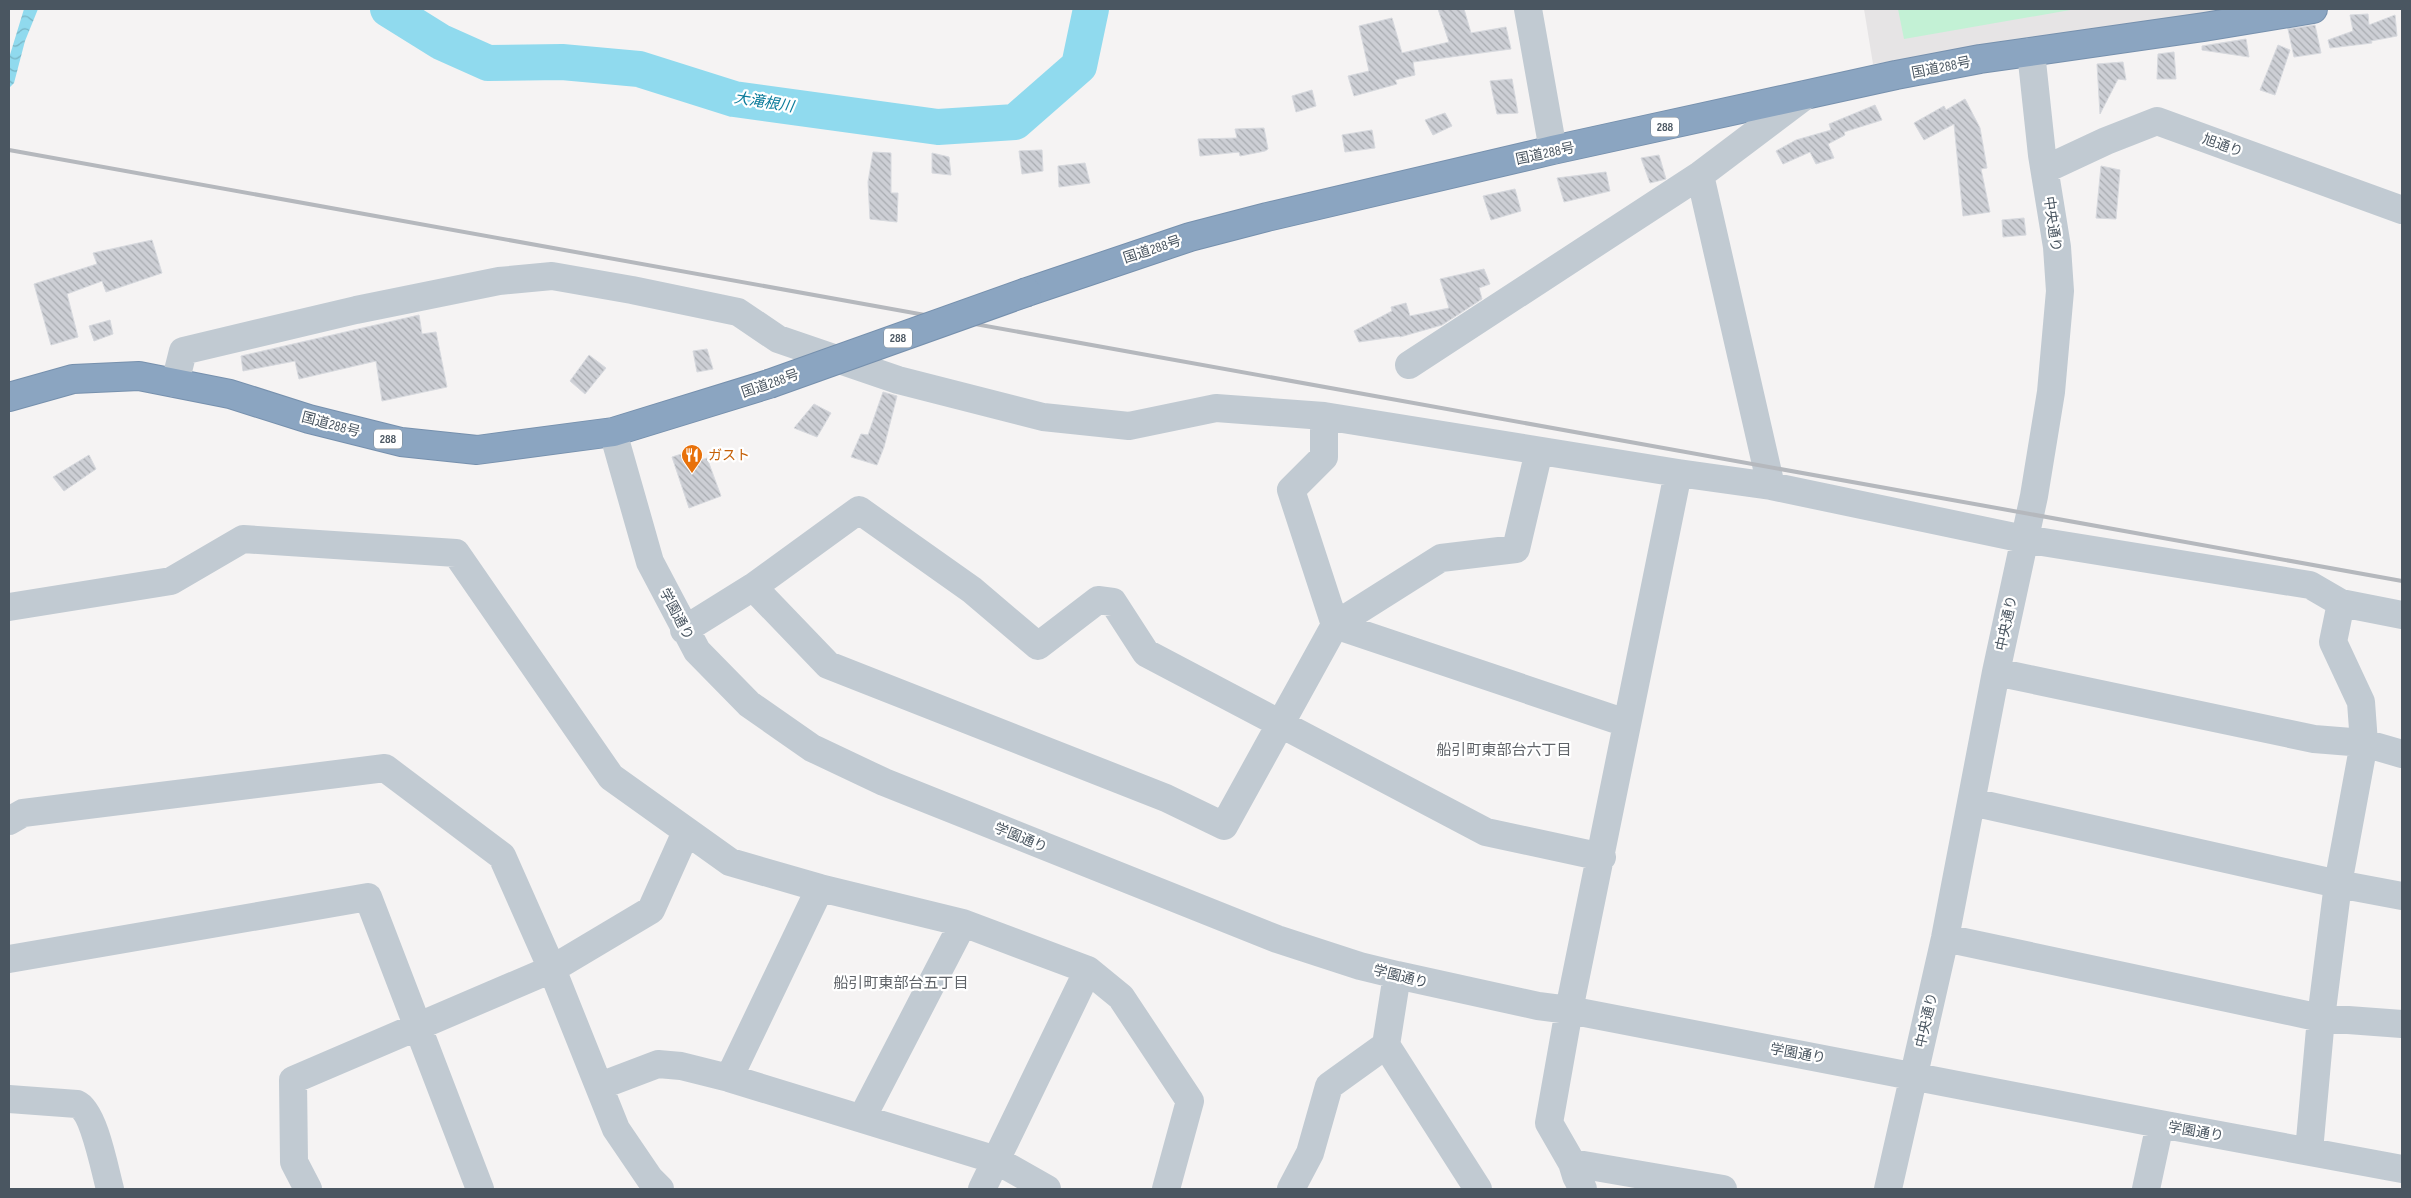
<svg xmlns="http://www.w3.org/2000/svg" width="2411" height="1198" font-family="'Sofia Sans Condensed','Noto Sans JP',sans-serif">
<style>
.education{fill:#e6e4e5}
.pitch{fill:#c3f1d5}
.water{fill:url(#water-waves)}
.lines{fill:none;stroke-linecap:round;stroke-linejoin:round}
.river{stroke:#90daee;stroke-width:36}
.building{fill:url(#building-back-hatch);stroke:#d7d9de}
.highway-casing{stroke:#7690ad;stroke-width:30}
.minor{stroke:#c1cad2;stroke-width:28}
.highway{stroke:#8ba5c1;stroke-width:28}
.rail{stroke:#b5b8bd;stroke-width:4}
.highway-bridge-casing{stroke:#7690ad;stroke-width:30;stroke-linecap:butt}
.highway-bridge{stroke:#8ba5c1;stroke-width:28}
.labels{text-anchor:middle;stroke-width:4.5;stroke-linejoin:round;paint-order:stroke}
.shield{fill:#fff;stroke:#808990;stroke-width:1}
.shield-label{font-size:12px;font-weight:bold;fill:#4a5661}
.street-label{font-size:14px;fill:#4a5661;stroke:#fff}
.food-label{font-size:14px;fill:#c56008;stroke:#fff;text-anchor:start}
.water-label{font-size:15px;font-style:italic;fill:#0c7c9b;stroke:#fff}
.neighbourhood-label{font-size:15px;fill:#5f6368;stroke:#fff}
</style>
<defs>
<pattern id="water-waves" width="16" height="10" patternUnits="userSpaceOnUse" patternTransform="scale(1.25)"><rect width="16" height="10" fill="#90daee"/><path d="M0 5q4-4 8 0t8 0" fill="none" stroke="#78b4c4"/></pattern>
<pattern id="building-back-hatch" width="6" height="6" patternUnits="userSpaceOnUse" patternTransform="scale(1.25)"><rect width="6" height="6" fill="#cdcfd5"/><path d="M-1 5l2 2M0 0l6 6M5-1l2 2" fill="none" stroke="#a8abb0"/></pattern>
</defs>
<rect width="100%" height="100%" fill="#f5f3f3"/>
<path class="education" d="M1864 9H2227L1873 64Z"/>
<path class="pitch" d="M1898 9H2076L1904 39Z"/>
<path class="water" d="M24 9H38L25 41 14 83 9 88V58Z"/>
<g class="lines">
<path class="river" d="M388 9 441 42 488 63 562 62 639 69 734 99 938 127 1015 122 1079 66 1091 9"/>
</g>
<path class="building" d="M1438 9H1464L1471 33 1506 27 1511 49 1413 62 1415 75 1395 80 1397 84 1354 96 1348 76 1369 71 1359 26 1392 18 1402 53 1449 42Z
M2368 14 2369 25 2395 15 2397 36 2371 41 2372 43 2330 48 2328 40 2353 31 2350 15Z
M2315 25 2321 53 2294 57 2288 29Z
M2246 39 2249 57 2202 50V46Z
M2278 45 2290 50 2275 95 2260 90Z
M2174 52 2176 79H2157L2158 54Z
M2123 62 2126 80 2118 79 2100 114 2097 64Z
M1512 79 1518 113 1497 114 1490 81Z
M1312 90 1316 106 1296 112 1292 96Z
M1965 99 1980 128 1987 168 1981 169 1990 212 1963 216 1954 124 1924 140 1914 123 1944 106 1946 110Z
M1875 105 1882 120 1844 132 1845 135 1828 144 1834 158 1816 164 1810 152 1783 164 1776 151 1796 140 1831 130 1829 124Z
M1445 113 1452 126 1433 135 1425 120Z
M1264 128 1268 149 1265 151 1240 156 1239 152 1200 156 1198 139 1237 138 1235 129Z
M1372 130 1375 148 1345 152 1342 135Z
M1042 150 1043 171 1022 174 1019 151Z
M873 152 891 153V193H898L897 222 870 219 868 182Z
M932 153 949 157 951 175 932 173Z
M1659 155 1666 179 1650 183 1641 158Z
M1085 163 1090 183 1059 187 1058 166Z
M2101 166 2120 170 2116 219 2096 218Z
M1606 172 1610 191 1564 202 1557 178Z
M1515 189 1521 211 1491 220 1483 196Z
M2024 218 2026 235 2003 237 2002 220Z
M152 240 162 273 106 292 102 281 67 294 78 337 51 345 34 284 97 264 93 253Z
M1484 269 1490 284 1479 288 1482 299 1442 325 1400 337V336L1359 342 1354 331 1392 311 1391 307 1406 303 1410 316 1449 308 1440 279Z
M419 315 422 334 436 332 447 387 382 401 376 361 299 379 295 361 243 371 241 356Z
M110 320 113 334 94 341 89 326Z
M707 349 713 369 697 372 693 351Z
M589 355 606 368 585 394 570 381Z
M883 392 897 396 884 447 877 465 851 457 861 434 868 435Z
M814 404 831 413 817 437 794 428Z
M697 449 701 460 707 458 721 496 689 508 672 457Z
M89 455 96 469 64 491 53 477Z"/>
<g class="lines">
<g class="highway-casing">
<path id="highway" d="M1027 292 1190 237 1267 217 1553 150 1896 75 1980 59 2204 27 2313 9
M9 397 73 379 139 376 230 394 309 419 401 442 477 450 613 432 769 384"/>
</g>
<path class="minor" d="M1528 9 1553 150
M2046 169 2106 141 2157 121 2402 210
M1700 175 1771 486
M1409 365 1700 175 1806 95
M175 383 183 351 356 310 499 281 552 276 632 290 738 312 778 339 898 380 1043 417 1129 426 1216 408 1324 416 1678 473 1771 486 2024 539 2310 585 2341 603 2402 615
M1324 416V457L1291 490 1335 625
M613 432 650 562 697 651 749 704 812 748 884 782 1277 939 1360 966 1397 975 1538 1006 1569 1010 2160 1124 2402 1169
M753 587 828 665 1166 798 1224 826 1335 625 1441 558 1516 549 1539 451
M9 607 171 581 243 539 456 553 611 777 730 862 820 888 963 923 1088 970 1121 997 1190 1101 1166 1189
M1335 625 1626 723
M684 630 753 587 859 510 972 590 1038 646 1098 600 1113 602 1146 653 1486 832 1602 857
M1996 672 2314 739 2364 743 2402 754
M1972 802 2338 884 2402 896
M9 821 23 813 385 768 502 856 552 969 651 910 686 832
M1945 938 2321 1018 2402 1024
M9 959 368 897 480 1189
M1386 1045 1397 975
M729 1078 820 888
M600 1086 658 1064 681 1066 729 1078 996 1160 1047 1189
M9 1099 77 1104C94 1111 105 1171 110 1189
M862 1118 963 923
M2309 1151 2321 1018 2338 884 2364 743 2361 702 2333 642 2341 603
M1572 1163 1723 1189
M308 1189 294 1162 293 1080 552 969 616 1129 650 1179 660 1189
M982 1189 1088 970
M1291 1189 1310 1153 1329 1086 1386 1045 1478 1189
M1583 1189 1576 1176 1572 1163 1549 1123 1569 1010 1678 473
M1888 1189 1945 938 1996 672 2034 496 2051 392 2060 291 2057 247 2042 155 2031 52
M2146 1189 2160 1124"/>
<use href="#highway" class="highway"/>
<path class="rail" d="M9 150 2402 581"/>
<g class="highway-bridge-casing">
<path id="highway-bridge" d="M769 384 1027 292"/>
</g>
<use href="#highway-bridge" class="highway-bridge"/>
</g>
<defs>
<g id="restaurant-pin" transform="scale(1.125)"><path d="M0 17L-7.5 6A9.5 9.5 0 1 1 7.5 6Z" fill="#e8710a" stroke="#fff"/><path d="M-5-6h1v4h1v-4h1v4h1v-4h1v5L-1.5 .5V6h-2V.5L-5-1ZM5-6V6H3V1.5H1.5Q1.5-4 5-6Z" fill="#fff"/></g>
</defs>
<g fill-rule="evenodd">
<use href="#restaurant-pin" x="692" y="455"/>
</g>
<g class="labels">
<g class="shield">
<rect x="1651" y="117.5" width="28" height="19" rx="4"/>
<rect x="884" y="328.5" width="28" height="19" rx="4"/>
<rect x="374" y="429.5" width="28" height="19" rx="4"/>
</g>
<g class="shield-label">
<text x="1665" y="131">288</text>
<text x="898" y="342">288</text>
<text x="388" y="443">288</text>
</g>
<g class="street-label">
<text transform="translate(1941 67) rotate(-11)" y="5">国道288号</text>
<text transform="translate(2223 145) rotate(20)" y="5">旭通り</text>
<text transform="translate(1545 153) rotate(-12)" y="5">国道288号</text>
<text transform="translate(2053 224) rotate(82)" y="5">中央通り</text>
<text transform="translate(1152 249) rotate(-18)" y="5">国道288号</text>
<text transform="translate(770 383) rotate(-19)" y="5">国道288号</text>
<text transform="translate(331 424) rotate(15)" y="5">国道288号</text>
<text transform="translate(677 614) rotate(62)" y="5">学園通り</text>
<text transform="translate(2006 623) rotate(-78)" y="5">中央通り</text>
<text transform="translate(1021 837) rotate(22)" y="5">学園通り</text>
<text transform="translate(1401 976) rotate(14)" y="5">学園通り</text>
<text transform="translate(1926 1020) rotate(-77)" y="5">中央通り</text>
<text transform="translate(1798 1053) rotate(10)" y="5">学園通り</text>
<text transform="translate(2196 1131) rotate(10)" y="5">学園通り</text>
</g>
<g class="food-label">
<text x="708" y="460">ガスト</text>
</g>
<g class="water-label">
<text transform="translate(764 102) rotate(9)" y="5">大滝根川</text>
</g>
<g class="neighbourhood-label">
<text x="1504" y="755">船引町東部台六丁目</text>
<text x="901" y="988">船引町東部台五丁目</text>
</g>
</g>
<rect width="2411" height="1198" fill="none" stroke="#4a5661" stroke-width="20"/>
</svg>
